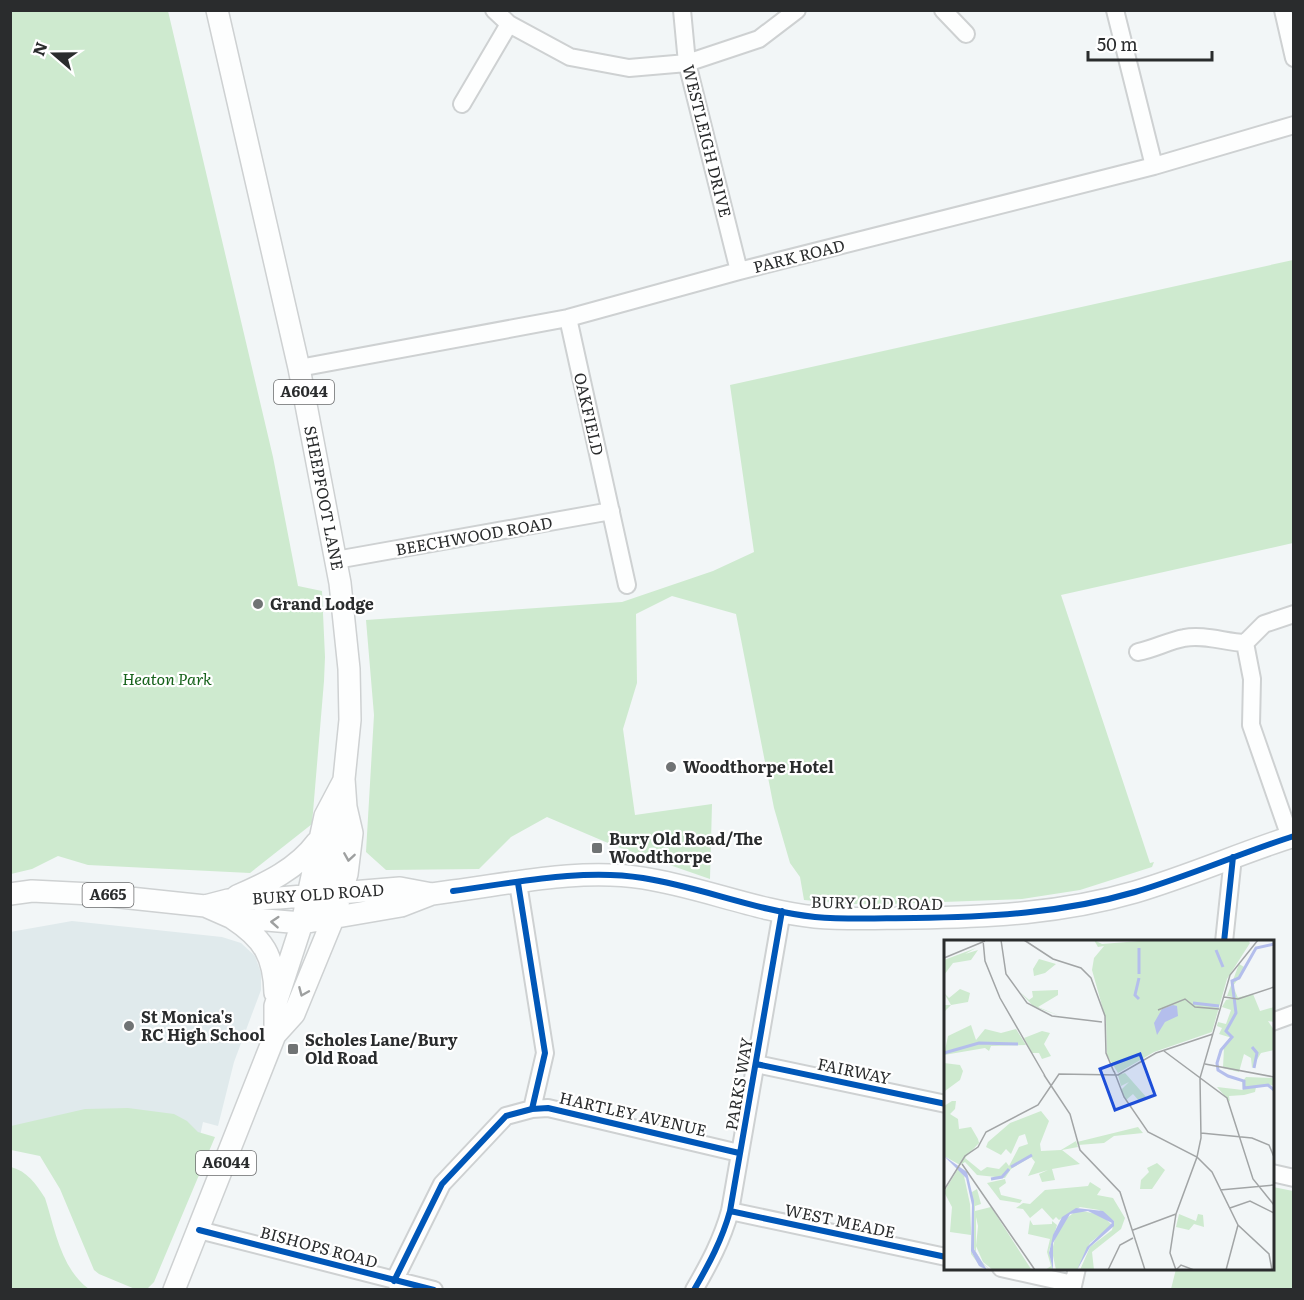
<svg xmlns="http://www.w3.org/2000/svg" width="1304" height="1300" font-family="Literata,serif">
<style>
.built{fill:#e0eaec}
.green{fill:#ceeacf}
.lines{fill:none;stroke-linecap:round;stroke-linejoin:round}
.minor-casing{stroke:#ced1d2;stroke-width:20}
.major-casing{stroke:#ced1d2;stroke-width:24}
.minor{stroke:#fdfefe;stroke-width:16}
.major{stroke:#fdfefe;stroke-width:21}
.cycleway-casing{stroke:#fff;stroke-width:10}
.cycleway{stroke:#0057b8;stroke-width:6}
.oneway{stroke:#9ea0a0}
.poi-dot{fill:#707374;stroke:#fff;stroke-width:2}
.labels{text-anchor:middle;stroke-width:4.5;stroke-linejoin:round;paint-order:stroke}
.shield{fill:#fff;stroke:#6a6b6c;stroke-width:1.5}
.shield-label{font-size:15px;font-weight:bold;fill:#2a2c2d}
.street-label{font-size:16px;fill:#2a2c2d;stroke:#fff}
.poi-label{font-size:16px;font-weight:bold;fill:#2a2c2d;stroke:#fff;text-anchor:start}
.park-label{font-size:16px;font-style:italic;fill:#15611a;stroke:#fff}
.inset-river{fill:none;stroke:#b4beec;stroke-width:3}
.inset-road{fill:none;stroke:#a2a5a6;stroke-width:1.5}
.view{fill:#1d4ed8;fill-opacity:0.15;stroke:#1d4ed8;stroke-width:3}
.inset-edge{fill:none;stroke:#2a2c2d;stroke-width:3}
</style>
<rect width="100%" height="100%" fill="#f2f6f7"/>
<path class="built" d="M72 921 222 937 241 943 255 956 261 973V990L234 1062 218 1126 203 1122 200 1136 11 1138 10 932Z"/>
<path class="green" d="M11 10 168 11 273 457 298 586 322 591 325 657 324 681 312 824 250 873 88 865 58 856 32 869 11 874Z
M1293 260V543L1061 595 1150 863 1154 862 1152 867 1080 890 1022 899 888 904H850L804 900 800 877 790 863 774 808 736 614 672 596 636 614 637 683 623 729 635 815 712 804 710 879 615 846 547 817 511 837 479 869 386 870 366 852 374 715 366 620 622 602 713 571 754 552 730 385Z
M128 1108 174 1114 187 1121 198 1132 215 1137 154 1282 147 1289H135L99 1274 94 1270 60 1189 40 1156 11 1150V1126L85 1109Z
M11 1167C27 1171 36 1184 45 1198 55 1229 61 1269 89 1289H11Z
M1273 1187 1293 1191V1289H1171L1176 1269 1272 1268Z"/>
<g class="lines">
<g class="minor-casing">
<path id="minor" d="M494 10 509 24 570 57 629 68 687 63 759 39 797 10
M682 10 687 63 739 271
M943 10 966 34
M1115 10 1154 166
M1283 10 1294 58
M462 104 509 24
M568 318 627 585
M299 368 568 318 739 271 1154 166 1294 125
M336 560 611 511
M1245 643 1264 624 1294 614
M1138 652C1154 649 1168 641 1184 638 1203 634 1225 642 1245 643L1252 679 1251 725 1290 837
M518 883 545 1053 532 1109
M1224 942 1233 857
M1272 1022 1294 1014
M756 1064 946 1104
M1272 1173 1294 1178
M730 1211 946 1257
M199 1230 434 1290
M1001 1268 1073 1284
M394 1281 442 1184 506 1116 532 1109 548 1108 739 1153
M694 1290C709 1264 722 1240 730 1211L782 911
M1072 1290 1077 1268"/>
</g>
<g class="major-casing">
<path id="major" d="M10 894 32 891 92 894 205 906 230 917 302 923 401 906 432 894 453 891C514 883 582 868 643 878 701 887 757 911 815 917 849 920 882 918 915 918 990 917 1063 913 1135 892 1189 876 1241 853 1294 836
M237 896C267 883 297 869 317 842
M321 904C335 878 335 840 345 810
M205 906 228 900 279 898 400 888 432 894
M232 918C264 939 274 956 275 993
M275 1035V1006L302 923 325 816 344 780
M174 1290 275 1035 294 1014 333 919 347 874 352 833 346 807 344 779 350 720 349 669 340 583 299 368 217 10"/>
</g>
<use href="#minor" class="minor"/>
<use href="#major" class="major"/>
<g class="cycleway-casing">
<path id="cycleway" d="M518 883 545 1053 532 1109
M453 891C514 883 582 868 643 878 701 887 757 911 815 917 849 920 882 918 915 918 990 917 1063 913 1135 892 1189 876 1241 853 1294 836
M1224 942 1233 857
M756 1064 946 1104
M730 1211 946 1257
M199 1230 434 1290
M394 1281 442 1184 506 1116 532 1109 548 1108 739 1153
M694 1290C709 1264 722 1240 730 1211L782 911"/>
</g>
<use href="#cycleway" class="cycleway"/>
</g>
<defs><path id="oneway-chevron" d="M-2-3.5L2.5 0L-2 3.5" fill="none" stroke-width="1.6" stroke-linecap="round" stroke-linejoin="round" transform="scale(1.5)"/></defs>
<g class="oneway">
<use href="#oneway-chevron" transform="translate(349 857) rotate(99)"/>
<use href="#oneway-chevron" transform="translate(275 922) rotate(-176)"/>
<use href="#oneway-chevron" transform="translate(303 992) rotate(113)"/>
</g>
<g class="poi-dot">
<circle cx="258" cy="604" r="6"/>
<circle cx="671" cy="767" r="6"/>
<rect x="591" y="842" width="12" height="12" rx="3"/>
<circle cx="129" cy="1026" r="6"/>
<rect x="287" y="1043" width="12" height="12" rx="3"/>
</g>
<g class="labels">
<g class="shield">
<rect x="274" y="380" width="60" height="24" rx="4.5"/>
<rect x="82.5" y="883" width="51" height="24" rx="4.5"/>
<rect x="196" y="1151" width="60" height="24" rx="4.5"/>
</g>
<g class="shield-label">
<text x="304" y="397">A6044</text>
<text x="108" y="900">A665</text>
<text x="226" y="1168">A6044</text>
</g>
<g class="street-label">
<text transform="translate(707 141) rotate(76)" y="6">WESTLEIGH DRIVE</text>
<text transform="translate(799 256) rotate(-14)" y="6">PARK ROAD</text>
<text transform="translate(589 414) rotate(77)" y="6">OAKFIELD</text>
<text transform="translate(324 498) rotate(79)" y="6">SHEEPFOOT LANE</text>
<text transform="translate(474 536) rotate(-10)" y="6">BEECHWOOD ROAD</text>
<text transform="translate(318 894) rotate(-4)" y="6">BURY OLD ROAD</text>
<text transform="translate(877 903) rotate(1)" y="6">BURY OLD ROAD</text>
<text transform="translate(854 1071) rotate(12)" y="6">FAIRWAY</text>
<text transform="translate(739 1084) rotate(-80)" y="6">PARKS WAY</text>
<text transform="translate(633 1114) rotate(13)" y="6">HARTLEY AVENUE</text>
<text transform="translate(840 1221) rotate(12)" y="6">WEST MEADE</text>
<text transform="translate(319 1247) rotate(15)" y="6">BISHOPS ROAD</text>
</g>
<g class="poi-label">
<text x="270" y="610">Grand Lodge</text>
<text x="683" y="773">Woodthorpe Hotel</text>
<text x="609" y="845">Bury Old Road/The<tspan x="609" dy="18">Woodthorpe</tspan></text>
<text x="141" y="1023">St Monica's<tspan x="141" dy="18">RC High School</tspan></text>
<text x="305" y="1046">Scholes Lane/Bury<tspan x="305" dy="18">Old Road</tspan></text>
</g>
<g class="park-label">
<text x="167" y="685">Heaton Park</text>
</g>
</g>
<g transform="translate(944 940)">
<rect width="330" height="330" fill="#f2f6f7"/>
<path d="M150 0 158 4 208 0H304L306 3 283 39 268 92 210 112 174 133 163 115 162 80 148 30 150 18 160 6 154 7ZM32 8 21 14 34 10 27 20 9 23 0 35V20ZM95 19 112 24 101 33 90 36 89 29ZM295 24 302 28 289 46 294 58 283 56ZM16 49 26 53 24 62 7 65 1 71 0 65H7L0 53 5 58ZM114 50V55L94 67 116 76 89 66 76 52 85 60 89 57 88 51ZM309 54 316 71 330 67V82L324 81 330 90V110L317 113 308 128 307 118 300 114 295 132 279 128 280 107 288 98 275 94 278 88 273 86 274 82 282 84 287 70 278 67 282 60ZM27 85 32 100 41 89 57 93 72 89 82 105 47 106 45 111 41 108 0 115 4 96ZM98 91 106 93 100 104 107 116 98 119 95 113H88L80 98ZM0 123 16 125 19 131 16 140 1 151ZM181 133 203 158 196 162 189 154 182 160 177 150 185 142 177 146 174 135ZM302 137 330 138V145L312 147 311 152 300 155 285 156 286 162 273 147 299 150 298 142ZM8 161H12L11 169 6 174 14 179 15 189 27 187 34 199 35 203 21 218 37 231 43 227 55 229 62 222 65 226 75 207 84 204 81 194 75 196 67 214 62 209 57 215 42 207 44 202 66 183 97 171 105 181 96 204 97 211 117 210 132 201 134 207 118 210 136 224 108 229 111 240 98 242 95 234 104 230 84 236 91 222 87 217 67 229 61 238 33 235 21 222 16 225 0 216V166ZM194 187 199 193 170 196 160 203 134 205 133 202ZM213 223 221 230 208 249H196L197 240 205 232 203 228ZM14 229 20 236 26 264 28 313 39 330 27 314V295L6 292 8 267 0 252ZM61 239 62 243 55 248 57 255 78 260 76 263 56 260 43 243ZM146 242 157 249 153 255 169 258 181 278 177 289 148 312 150 330H136L146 307 168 290 170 281 155 270 136 267 115 280 112 277 109 280 98 268 86 278 79 269 72 268 79 263 86 264 101 250 144 246ZM33 249 37 264 31 266V271L47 267 87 329 49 330 39 322 32 306 34 286 32 277V312L38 322 46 330 36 322 29 306 28 252ZM133 270 158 275 168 285 146 303 133 330H112L108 311 111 298 118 282ZM254 274 259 275 260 287 250 284 245 290 232 287 235 274 252 281ZM86 280 89 285 108 284V281L113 285 105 311 109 330H101L107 326 103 312 106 299 84 294Z" fill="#ceeacf"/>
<path d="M229 65 233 66 234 76 221 82 213 95 210 83 218 69ZM0 216 23 232 30 261V309L43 330 35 326 27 311 28 265 22 238ZM132 268 159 271 170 281V286L146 307 133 330 143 307 168 283 144 271 126 274 109 303V330L105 313 109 295 118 277Z" fill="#b4beec"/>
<path class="inset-river" d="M330 4 312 8 295 38 288 41 292 73 282 91 288 97 277 110 273 123 274 130 284 136 300 141V148L324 145 330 150M195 8V34M272 10 279 27M195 59 191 55 195 38M249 63 275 66M308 107 313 113 310 128M0 113 35 103 74 104M67 227 88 215M47 239 58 237 65 229"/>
<path class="inset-road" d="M39 0 41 21 56 58 101 136M57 0 62 34 83 63 108 76 158 82M80 0 109 19 137 28 147 38 161 76 162 113 170 132M314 0 286 35 256 138 257 198 253 217 268 232 294 285 325 314 328 330M0 18 41 1M280 57 294 59 330 47M214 70 241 59 251 67 275 69M220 111 283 158 309 239 330 265M261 124 330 137M170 131 180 157 204 192 253 217 232 274 226 313 232 330M100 135 126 174 136 210 176 252 201 330M257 193 308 198 325 205 330 217M18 224 91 330M0 250 21 216 34 207 42 192 94 165 115 134 174 135 212 113 269 94M276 250 330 245M286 268 306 261 330 273M189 290 232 274M164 330 176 305 189 298M232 330 237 325 250 330M282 330 294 285"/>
<path class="view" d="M196 114 211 155 171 170 156 129Z"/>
<rect width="330" height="330" class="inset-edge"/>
</g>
<rect width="1304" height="1300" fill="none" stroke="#2a2c2d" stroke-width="24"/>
<g transform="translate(54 54) rotate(290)" stroke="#ffffff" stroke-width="4.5" paint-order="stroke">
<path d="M0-4.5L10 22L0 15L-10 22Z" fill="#2a2c2d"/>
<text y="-9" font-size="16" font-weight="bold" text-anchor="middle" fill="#2a2c2d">N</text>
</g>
<path d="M1088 51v9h124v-9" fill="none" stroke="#2a2c2d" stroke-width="3"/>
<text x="1097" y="51" font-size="18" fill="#2a2c2d" stroke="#ffffff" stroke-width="4.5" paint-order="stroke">50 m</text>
</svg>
